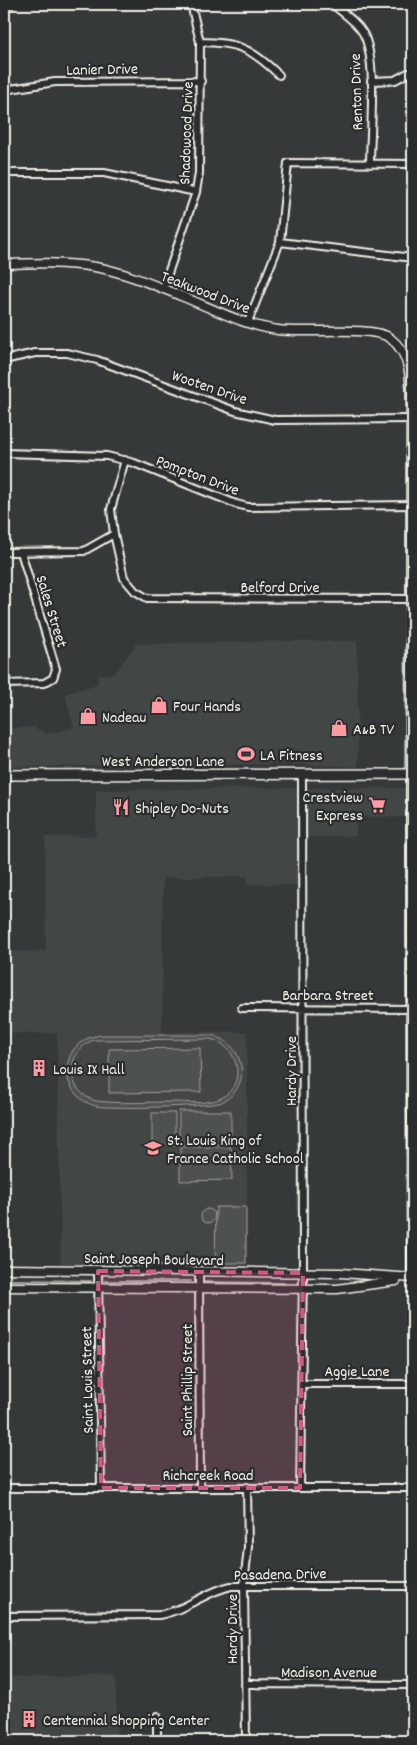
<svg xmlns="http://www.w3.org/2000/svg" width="417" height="1745" font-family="Dekko,sans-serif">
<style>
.built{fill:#434645}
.green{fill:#4e514f;stroke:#a1a19c;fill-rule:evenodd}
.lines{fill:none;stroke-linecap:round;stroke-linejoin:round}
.stream{stroke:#a8a7a1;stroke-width:2}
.minor-casing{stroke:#f4f1e8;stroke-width:10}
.tertiary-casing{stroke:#f4f1e8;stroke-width:11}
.secondary-casing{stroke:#f4f1e8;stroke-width:12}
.minor{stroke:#2a2d2e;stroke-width:6}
.tertiary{stroke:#2a2d2e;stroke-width:8}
.secondary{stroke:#2a2d2e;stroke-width:9}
.rail{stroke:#f4f1e8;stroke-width:2}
.marked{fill:#d15985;fill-opacity:0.2;stroke:#d15985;stroke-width:4;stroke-dasharray:10 6;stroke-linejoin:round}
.labels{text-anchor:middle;stroke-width:4.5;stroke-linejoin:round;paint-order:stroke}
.street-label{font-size:16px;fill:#f4f1e8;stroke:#2a2d2e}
.poi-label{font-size:16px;fill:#f4f1e8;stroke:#2a2d2e;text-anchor:start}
</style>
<rect width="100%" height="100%" fill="#363939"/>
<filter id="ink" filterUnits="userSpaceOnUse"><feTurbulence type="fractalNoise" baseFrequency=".02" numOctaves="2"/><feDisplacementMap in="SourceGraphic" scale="10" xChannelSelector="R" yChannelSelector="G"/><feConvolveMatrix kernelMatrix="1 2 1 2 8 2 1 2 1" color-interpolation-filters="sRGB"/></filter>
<g filter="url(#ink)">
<path class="built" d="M282 641H357L358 767 294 764 4 767V729L36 727 37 730H43L44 734 74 728 65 694 98 684 97 675 113 673 118 669 136 644Z
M266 788H413V817H356V836L308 837 306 886 247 884V876L163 878 162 1032H247V1265L61 1264 57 1033H4V952L46 951 45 837 96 836V790Z
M116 1676 117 1741H4V1678Z"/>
<path class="green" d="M105 1035H211C244 1042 254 1086 222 1102 212 1107 109 1109 96 1106 79 1102 67 1087 67 1070 68 1048 84 1035 105 1035ZM210 1039C243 1046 248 1094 212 1101 199 1104 183 1102 170 1102 145 1102 120 1104 96 1101 65 1092 64 1053 93 1040Z
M200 1048 201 1092 109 1093V1049Z
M179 1111H231V1144L179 1145Z
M152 1113H175V1145H152Z
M231 1147 232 1180 180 1181V1147Z
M216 1207H246V1263H215Z
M201 1216a7 7 0 1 1 14 0a7 7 0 1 1-14 0Z"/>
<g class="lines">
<path class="stream" d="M9 1280 91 1281
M105 1281H191
M204 1282 284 1283"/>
<g class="minor-casing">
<path id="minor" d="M332 4C343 13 356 21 363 33 378 60 370 132 370 164
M200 42C238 42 252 49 279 75
M371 81 395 80 408 73
M4 90 55 82 201 81
M4 173H104L196 192
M280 242 413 258
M163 288 196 192 199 173 200 42 191 4
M248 322 280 242 288 163 413 164
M4 360 35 353H67L97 360 235 411 275 420 413 419
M4 453 107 456 134 463 236 504 248 507 413 505
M125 460 111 509 114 534 124 578 135 591 147 598 413 599
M4 552 84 551 114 534
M4 684 44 683 53 678 56 669 21 552
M410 774V803L412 805 410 813 411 1278
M242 1008 413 1009
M98 1271 101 1488
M199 1272 200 1487
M302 1384H413
M4 1488H413
M300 1488 303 1267 302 775
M4 1616 159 1615C187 1610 204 1592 231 1586H413
M245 1684 413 1685
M157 1716V1741
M246 1741 244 1585 248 1547 247 1487"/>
</g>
<g class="tertiary-casing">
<path id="tertiary" d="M4 5 11 4
M4 264C33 263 65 262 95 267 124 272 154 285 181 296 212 308 245 326 278 330 303 334 373 325 390 338 415 357 410 390 411 419L410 774
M4 1269 341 1273 413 1278
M4 1287 337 1289 396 1281"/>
</g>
<g class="secondary-casing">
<path id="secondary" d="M4 775 413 774"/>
</g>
<use href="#minor" class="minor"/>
<use href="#tertiary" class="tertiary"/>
<use href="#secondary" class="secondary"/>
<path class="rail" d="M405 4 413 11"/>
</g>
</g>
<path class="marked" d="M98 1271 303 1273 300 1488H101Z"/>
<defs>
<g id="shop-bare" transform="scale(1.35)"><path d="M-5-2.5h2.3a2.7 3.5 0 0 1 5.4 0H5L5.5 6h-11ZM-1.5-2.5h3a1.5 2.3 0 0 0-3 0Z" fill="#ff9aa2" stroke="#2a2d2e" stroke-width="2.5" paint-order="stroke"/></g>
<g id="stadium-bare" transform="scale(1.35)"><path d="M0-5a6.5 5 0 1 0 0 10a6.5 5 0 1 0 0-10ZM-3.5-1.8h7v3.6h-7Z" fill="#ff9aa2" stroke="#2a2d2e" stroke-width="2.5" paint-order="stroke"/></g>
<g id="supermarket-bare" transform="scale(1.35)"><path d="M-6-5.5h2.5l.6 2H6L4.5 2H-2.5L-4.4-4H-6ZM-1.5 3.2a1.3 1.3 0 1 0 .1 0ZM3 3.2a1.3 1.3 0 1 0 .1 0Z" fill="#ff9aa2" stroke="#2a2d2e" stroke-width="2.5" paint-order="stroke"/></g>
<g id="restaurant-bare" transform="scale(1.35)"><path d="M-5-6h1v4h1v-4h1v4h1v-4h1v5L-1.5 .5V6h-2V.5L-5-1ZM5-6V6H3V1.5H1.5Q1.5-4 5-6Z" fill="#ff9aa2" stroke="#2a2d2e" stroke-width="2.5" paint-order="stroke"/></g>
<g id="building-bare" transform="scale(1.35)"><path d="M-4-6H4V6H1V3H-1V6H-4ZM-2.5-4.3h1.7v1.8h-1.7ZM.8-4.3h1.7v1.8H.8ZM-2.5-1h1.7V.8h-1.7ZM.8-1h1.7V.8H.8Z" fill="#ff9aa2" stroke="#2a2d2e" stroke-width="2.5" paint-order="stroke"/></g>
<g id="school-bare" transform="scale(1.35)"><path d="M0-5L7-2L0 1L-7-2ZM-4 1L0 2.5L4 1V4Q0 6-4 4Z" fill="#ff9aa2" stroke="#2a2d2e" stroke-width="2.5" paint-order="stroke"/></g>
</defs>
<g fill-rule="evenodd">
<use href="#shop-bare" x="159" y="705"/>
<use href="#shop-bare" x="88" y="716"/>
<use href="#shop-bare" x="339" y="728"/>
<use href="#stadium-bare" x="246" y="754"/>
<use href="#supermarket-bare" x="377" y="805"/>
<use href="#restaurant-bare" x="121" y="807"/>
<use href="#building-bare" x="39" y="1068"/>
<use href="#school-bare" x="153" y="1148"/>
<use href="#building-bare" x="29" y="1719"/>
</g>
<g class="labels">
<g class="street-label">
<text transform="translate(102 68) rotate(-1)" y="6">Lanier Drive</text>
<text transform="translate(355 92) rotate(-92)" y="6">Renton Drive</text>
<text transform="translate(185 133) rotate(-88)" y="6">Shadowood Drive</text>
<text transform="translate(206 291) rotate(21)" y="6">Teakwood Drive</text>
<text transform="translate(210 386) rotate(19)" y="6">Wooten Drive</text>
<text transform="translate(198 474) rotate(21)" y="6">Pompton Drive</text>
<text x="280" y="592">Belford Drive</text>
<text transform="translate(53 611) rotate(73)" y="6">Sales Street</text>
<text x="163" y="766">West Anderson Lane</text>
<text x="328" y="1000">Barbara Street</text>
<text transform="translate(290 1071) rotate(-90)" y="6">Hardy Drive</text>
<text transform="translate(154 1258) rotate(1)" y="6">Saint Joseph Boulevard</text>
<text x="357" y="1376">Aggie Lane</text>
<text transform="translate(86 1380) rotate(-91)" y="6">Saint Louis Street</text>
<text transform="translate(186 1380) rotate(-90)" y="6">Saint Phillip Street</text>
<text x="208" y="1480">Richcreek Road</text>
<text transform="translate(280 1573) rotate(-1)" y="6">Pasadena Drive</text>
<text transform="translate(231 1629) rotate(-90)" y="6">Hardy Drive</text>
<text x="329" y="1677">Madison Avenue</text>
</g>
<g class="poi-label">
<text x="173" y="711">Four Hands</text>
<text x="102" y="722">Nadeau</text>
<text x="353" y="734">A&amp;B TV</text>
<text x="260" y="760">LA Fitness</text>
<text x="363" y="802" text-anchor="end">Crestview<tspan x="363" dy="18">Express</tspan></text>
<text x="135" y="813">Shipley Do-Nuts</text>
<text x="53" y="1074">Louis IX Hall</text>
<text x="167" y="1145">St. Louis King of<tspan x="167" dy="18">France Catholic School</tspan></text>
<text x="43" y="1725">Centennial Shopping Center</text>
</g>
</g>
<rect width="417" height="1745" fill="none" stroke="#2a2d2e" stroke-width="20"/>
<rect x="10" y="10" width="397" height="1725" fill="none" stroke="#f4f1e8" stroke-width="2" filter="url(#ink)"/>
</svg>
